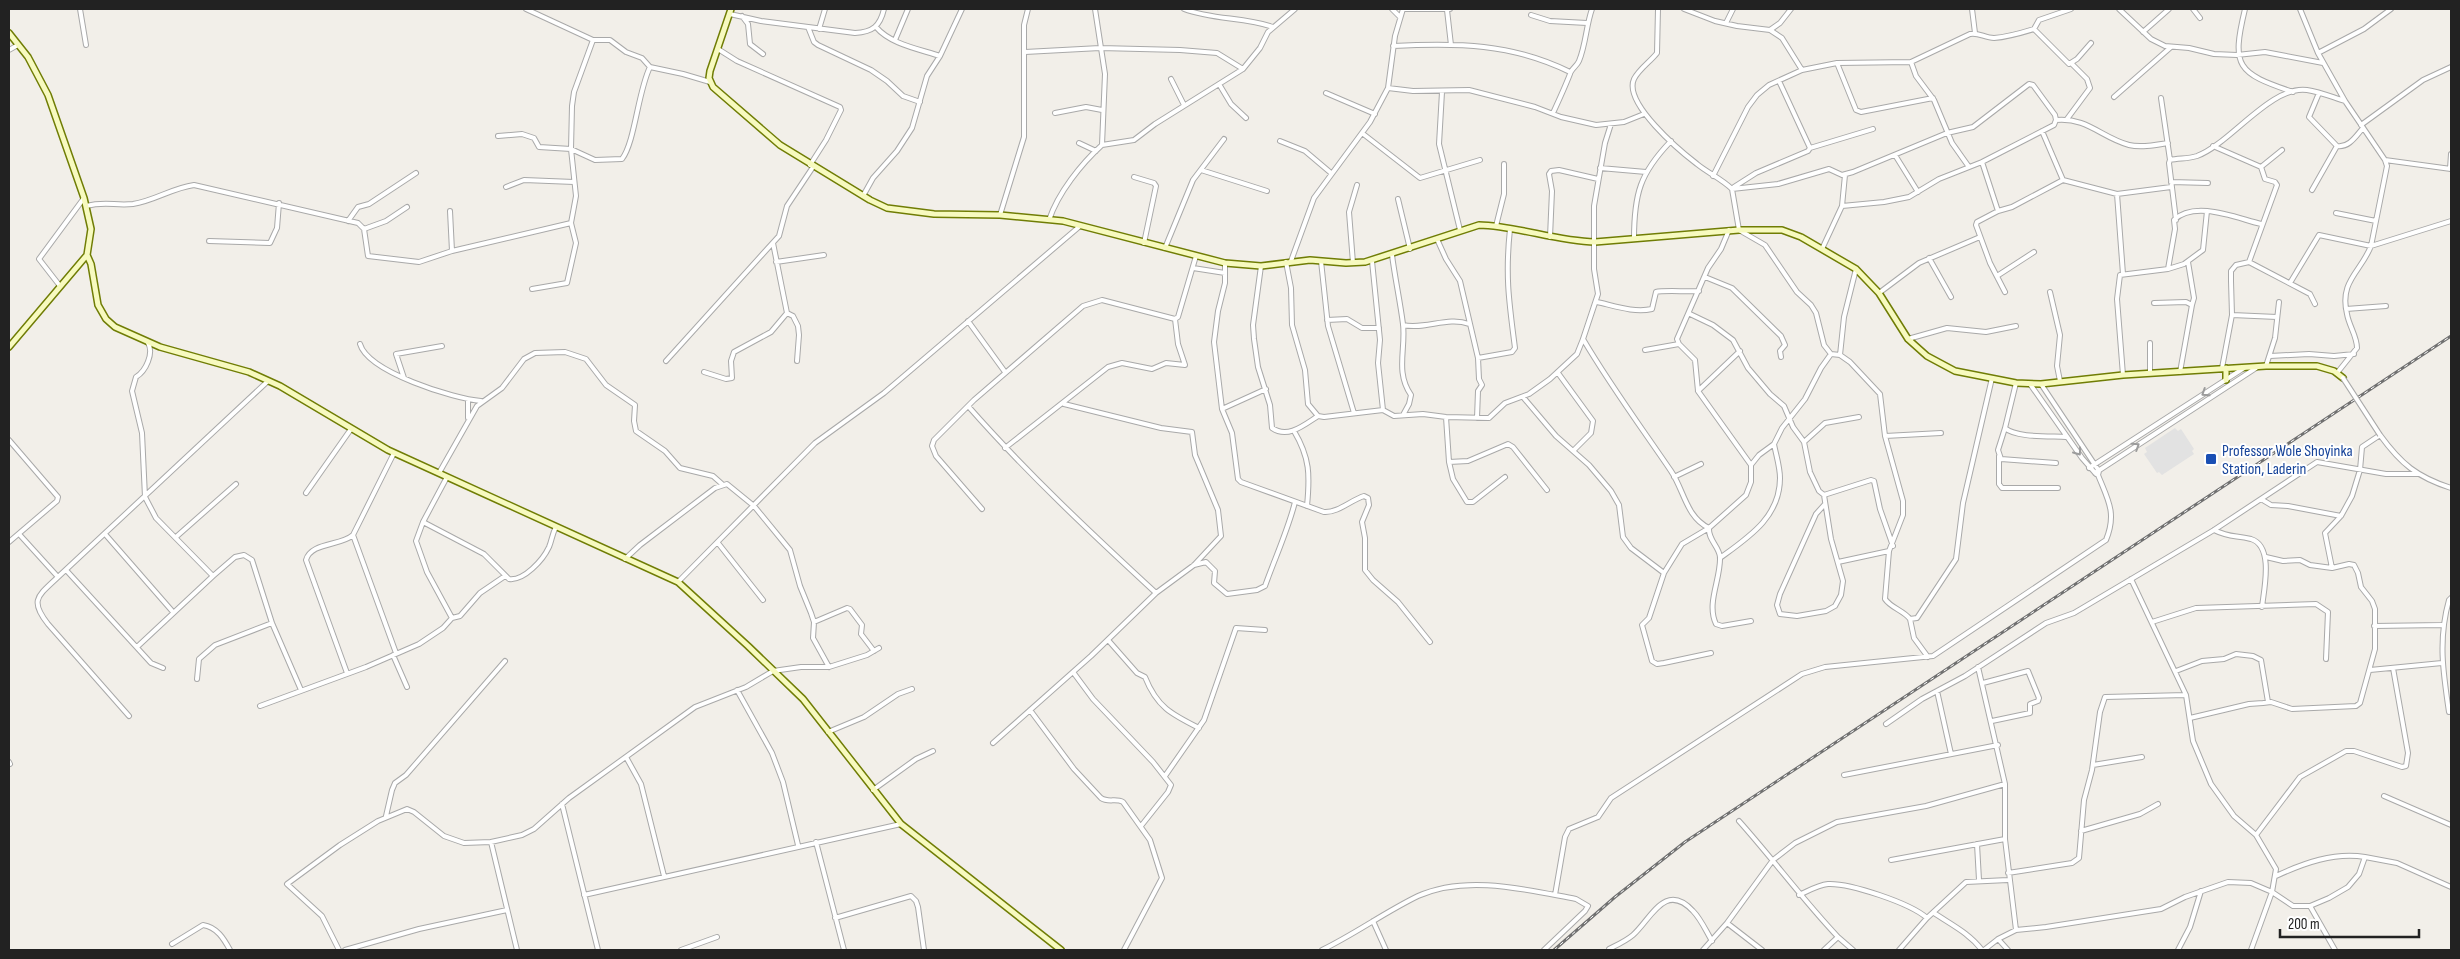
<svg xmlns="http://www.w3.org/2000/svg" width="2460" height="959" font-family="'Sofia Sans Condensed',sans-serif">
<style>
.parking{fill:#e2e2e2}
.lines{fill:none;stroke-linecap:round;stroke-linejoin:round}
.street-casing{stroke:#a9a9a9;stroke-width:6}
.secondary-casing{stroke:#707d05;stroke-width:8}
.street{stroke:#fff;stroke-width:4}
.secondary{stroke:#f7fabf;stroke-width:5}
.rail-casing{stroke:#707070;stroke-width:3}
.rail{stroke:#fff;stroke-width:1;stroke-dasharray:4;stroke-linecap:butt}
.street-bridge-casing{stroke:#a9a9a9;stroke-width:6;stroke-linecap:butt}
.street-bridge{stroke:#fff;stroke-width:4}
.oneway{stroke:#9c9c9c}
.transit-dot{fill:#1a4fb4;stroke:#fff;stroke-width:2}
.labels{text-anchor:middle;stroke-width:4;stroke-linejoin:round;paint-order:stroke}
.transit-label{font-size:16px;fill:#164399;stroke:#fff;text-anchor:start}
</style>
<rect width="100%" height="100%" fill="#f2efe9"/>
<path class="parking" d="M2175 428 2178 431 2181 429 2194 449 2192 451 2194 454 2162 475 2159 472 2157 473 2144 454 2147 452 2145 448Z"/>
<g class="lines">
<g class="street-casing">
<path id="street" d="M80 9 86 45
M526 9 593 40H610L626 52 642 58 650 67 683 74 710 82
M1095 9 1105 74 1102 145
M1184 9C1213 20 1244 17 1273 27
M1392 9 1400 17
M1403 9H1450
M1658 9 1657 53C1651 61 1639 69 1634 79 1623 103 1680 151 1697 164 1708 173 1722 179 1732 189L1739 230 1765 245 1797 292 1811 305 1816 313 1824 345 1831 354 1840 355 1850 362 1880 394 1885 436 1903 501V515L1889 551 1885 599C1891 608 1903 610 1910 619L1917 618 1956 559 1963 503 1992 378
M1684 9 1715 21 1737 26 1770 30 1782 38 1802 70
M1972 9 1975 33
M2119 9 2151 39 2165 46 2189 48 2214 54 2237 55 2265 52 2323 63
M2193 9 2200 18
M2245 9C2231 67 2237 73 2293 92
M2300 9 2318 53 2364 29 2391 9
M1447 10 1451 45
M730 14 761 21 855 33C873 32 880 26 884 9
M1531 15 1550 21 1587 23
M742 16 748 24 750 44 763 54
M1726 23 1733 9
M808 27 814 42 818 45 871 70 887 81 903 96 920 102
M876 27C890 44 919 49 940 56
M819 29 825 9
M2034 29 2069 64 2077 59 2091 43
M1770 30 1780 23 1791 9
M2143 32 2169 9
M895 40 908 9
M1393 46C1458 43 1511 43 1570 72
M718 49 737 61 840 107 841 110 826 140 810 165
M9 50 18 45
M1025 52 1100 48 1180 50 1217 53 1243 69
M2318 53 2345 101 2385 160 2451 169
M1911 62 1916 76 1934 100 1952 143 1969 167
M1837 63 1856 110 1861 112 1933 98
M1171 79 1184 105
M1219 84 1231 104 1246 118
M1388 88 1413 91 1469 90 1535 107 1561 117 1596 125 1624 122 1644 114
M1442 92 1439 144 1460 230
M1326 93 1375 114
M2319 93 2309 117 2337 146C2349 148 2356 136 2363 128
M2114 97 2171 47
M2161 98 2170 160
M1055 113 1086 107 1102 110
M1553 113C1559 100 1565 87 1570 74 1571 69 1577 66 1579 61 1586 44 1586 26 1592 9
M2067 119 2090 88 2087 79 2072 64
M2056 120C2087 117 2102 138 2129 145 2141 148 2156 145 2168 143
M2361 125 2423 80 2451 67
M2042 131 2063 180 2117 194 2171 187
M1362 133 1420 178 1480 160
M498 136 522 134 534 138 539 147 571 149 595 160 622 159C635 142 638 91 650 67
M1280 141 1305 151 1331 173
M1079 143 1096 151
M2213 146 2261 167 2265 179 2275 182 2277 185 2249 262
M1810 148 1873 129
M1895 155 1918 192
M1982 162 1998 211 1977 222 1976 225 1990 263 2005 292
M2261 167 2282 150
M1600 168 1646 172
M2450 169 2451 154
M1201 170 1267 191
M1713 176 1748 107 1757 95 1769 85 1802 70 1837 63 1911 62 1970 34C1978 32 1985 38 1994 38 2008 37 2021 33 2034 29L2039 20 2071 9
M1134 177 1154 183 1156 186 1144 243
M2171 182 2208 183
M506 187 524 180 574 182
M1734 187 1756 173 1808 151 1810 148 1779 81
M1732 189 1778 184 1829 169 1842 175 1853 172 1947 133 1973 127 2029 84 2033 85 2055 115 2056 120 2054 125 1982 162 1939 179 1909 197 1884 202 1842 206
M2312 190 2337 146
M2117 194 2123 274
M863 196 873 178 897 151 912 128 927 76 940 56 962 9
M1398 199 1410 249
M86 206C106 201 115 206 133 204 154 201 172 188 194 185L358 223 364 229 368 256 419 262 452 251 571 223
M450 211 452 251
M1998 211 2012 207 2063 180
M2336 213 2376 221
M1000 215 1024 137V25L1028 9
M1049 220C1058 193 1081 164 1102 145L1134 140 1155 124 1243 69 1260 48 1268 32 1295 9
M2176 220 2169 163 2170 160C2179 158 2188 159 2197 156 2230 144 2271 85 2307 90 2320 92 2332 97 2345 101
M348 221 358 207 369 204 416 173
M1496 226 1504 194V164
M364 229 386 221 407 207
M1550 237 1552 191 1549 174 1551 171 1559 170 1598 179
M1437 239 1446 259 1460 281 1478 358 1479 379 1482 385 1478 391 1477 418
M1634 239C1634 194 1640 173 1671 141
M209 241 270 243 277 228 279 203
M1165 248 1193 180 1224 139
M1822 249 1842 206 1845 175
M1392 255C1395 278 1400 301 1403 324 1406 349 1395 372 1411 395L1409 404 1403 415
M1929 258 1951 297
M1291 261 1314 198 1370 122 1388 88 1395 36 1403 9
M1321 261 1328 326 1354 413
M1372 261 1380 340 1378 363 1383 410
M776 262 824 255
M1286 262 1291 288 1292 325 1305 370 1308 404 1318 416 1324 417 1383 410 1394 416 1423 414 1446 417 1489 418 1505 403 1529 394 1550 379 1577 354 1583 339 1598 294 1594 269V206L1605 143 1611 124
M2188 262 2194 298 2192 305
M1225 263V283L1218 311 1214 342 1222 409 1232 433 1238 479 1241 482 1324 512C1338 513 1351 500 1364 496L1368 498 1369 505 1362 522 1365 538V570L1373 580 1398 602 1430 642
M1353 263 1349 212 1357 185
M1261 266 1253 325 1254 339 1258 367 1270 405 1272 428C1288 439 1304 425 1318 416
M1193 268 1225 273
M2168 269 2184 264 2203 250 2207 211
M1997 276 2034 252
M1705 277 1732 288 1781 336 1785 345 1780 351 1781 357
M2290 283 2319 235 2371 246 2451 221
M60 286 39 259 84 198
M532 289 567 283 576 243 571 223 576 196 571 149 572 106 574 92 593 40
M2050 292 2060 335 2057 366 2060 381
M1879 293 1919 263 1980 237
M1597 302C1615 306 1634 313 1652 309L1656 292C1663 290 1689 292 1699 291
M2154 303 2186 302 2192 305 2180 372
M2346 309 2386 306
M787 313 793 316 798 326 799 335 797 361
M1690 314 1713 325 1733 340 1748 368 1770 394 1784 406 1793 427 1804 442 1810 472 1819 491 1824 495 1831 539 1843 581 1841 595 1835 606 1826 611 1797 616 1780 614 1777 605 1780 594 1816 514 1825 504
M2232 315 2231 281V271L2236 265 2249 262 2310 294 2315 304
M1327 320 1347 319 1362 328H1379
M968 321 1005 372
M1403 325C1425 330 1448 316 1469 324
M1583 339C1610 385 1641 427 1671 471 1684 490 1686 517 1709 528
M1908 339 1947 328 1986 332 2016 326
M148 343C154 353 146 371 136 377L132 391 142 433 145 497 156 518 213 576
M2150 343V373
M360 344C368 372 454 399 481 401
M1645 350 1679 344
M1840 355 1844 317 1856 269
M2270 356 2309 354 2334 356 2354 354
M1478 358 1512 352 1515 348C1509 302 1505 276 1510 229
M666 361 779 236 787 206 813 167
M2266 366 2275 338 2279 302
M2222 368 2232 315 2277 317
M704 372 726 379 732 378 731 361 734 352 771 332 787 313 773 243
M1558 373 1593 421 1591 433 1574 450
M2337 373 2357 348C2357 336 2349 326 2347 314 2339 281 2361 272 2371 246L2387 166 2385 160
M2123 375 2117 299 2120 275 2168 269 2175 229 2174 220C2195 200 2236 218 2261 224
M404 378 396 354 442 346
M2016 383 2005 428C2016 438 2051 436 2066 437
M2030 384 2082 458 2096 474
M1698 391 1740 351
M1523 397 1556 436 1589 465 1611 491 1619 505 1623 537 1631 548 1664 573 1682 544 1709 528 1746 495 1751 482V465L1698 391 1695 360 1679 344 1677 339 1708 268 1721 249 1729 230
M968 406C1027 473 1091 533 1156 593
M1222 409 1266 389
M1446 417 1449 462 1453 479 1467 502H1473L1505 477
M468 418V400
M2005 428 1998 450 2001 459 2056 463
M1294 431C1310 458 1310 475 1307 506
M1885 436 1941 433
M9 440 58 497 57 501 9 542
M1804 442 1825 423 1859 417
M1005 448 1108 367 1122 363 1152 369 1166 363 1185 365 1178 344 1175 319 1178 317 1196 256
M1999 456V484L2002 488H2058
M1449 462 1468 461 1508 444 1513 447 1547 490
M1751 465 1759 455 1774 444 1782 428 1805 399 1821 368 1831 354
M2089 468 2244 368
M439 473 477 406 502 388 524 359 535 353 565 352 586 359 606 385 635 405 634 421 636 431 665 451 680 468 713 476 722 484
M2095 473 2256 368
M447 477 423 522 416 541 427 572 452 618
M1674 477 1701 464
M306 493 351 429
M1824 495 1871 480 1874 481 1880 509 1893 546
M2261 499 2271 505 2288 506 2341 516
M982 509 936 456 932 446 934 440 974 400 1083 306 1102 300 1175 319
M423 522 484 554 509 579C524 581 543 560 549 547 552 540 552 534 556 527
M1709 528C1708 540 1719 546 1720 557 1721 579 1706 603 1716 624L1722 626 1751 621
M2214 530C2230 538 2235 535 2251 539 2274 546 2264 589 2262 607
M19 534 58 577
M105 534 173 612
M353 535 396 653
M176 537 236 484
M718 543 763 600
M1720 558C1749 537 1780 517 1780 478 1780 467 1776 455 1774 444
M625 559 640 545 715 488 727 484 754 506 790 550 800 586 811 613 814 622 813 638 829 667
M1838 562 1889 551
M1194 565 1206 562 1215 571 1214 583 1227 594 1257 590 1265 586C1275 558 1288 530 1295 502
M2332 568 2325 533 2341 516 2352 496 2360 470 2362 447 2380 435C2401 464 2417 477 2451 488
M66 570 151 663 163 668
M1664 573 1649 618 1642 625 1652 661 1657 664 1664 663 1711 653
M2131 579 2186 695 2193 741 2211 784 2234 816 2256 835 2276 869 2272 892 2251 950
M678 582 815 443 884 393 1080 226
M1910 619 1914 638 1928 657
M814 622 847 608 850 609 862 625 861 634 874 651
M2152 622 2196 608 2316 604 2328 612 2326 659
M2374 626 2442 625
M1108 640 1137 673 1145 677C1157 707 1171 714 1199 728
M137 647 213 576 235 557 244 555 252 560 272 623 301 690
M393 655 407 687
M1978 667 2005 784V839L2016 930
M2370 670 2442 663
M2176 671 2202 661 2224 659 2236 654 2253 656 2261 660 2268 702
M1073 672 1093 699 1153 762 1171 785 1168 792 1141 826
M347 673 306 560C311 542 341 546 353 535L394 453
M197 679 199 659 215 645 272 623
M1983 683 2028 671 2039 698 2038 701 2030 704V713L1992 721
M737 690 772 753 783 782 798 845
M1937 691 1951 754
M260 706 366 667 419 644 443 628 452 618 460 616 480 593 505 576
M1030 710 1074 769 1101 798C1108 803 1116 798 1123 802L1150 840 1162 878 1124 950
M2449 712C2443 672 2438 639 2449 600L2451 598
M129 716 48 624C29 600 38 596 58 577L268 381
M2190 718 2249 704 2263 703 2271 702 2292 709 2356 706 2360 703 2375 649V609L2372 601 2361 587 2358 573 2354 565 2349 564 2332 568 2310 565 2300 560 2283 561 2266 557
M1886 724 1922 699 1965 676 2046 623 2074 613 2214 530 2317 462 2386 474H2418
M828 732 864 717 898 694 912 689
M993 743 1091 656 1156 593 1194 565 1221 536 1218 510 1195 455 1192 432 1161 428 1064 404
M626 757 641 784 664 876
M9 762 10 764
M2093 765 2142 757
M1844 775 1998 745
M1165 776 1204 720 1236 628 1265 630
M873 790 916 759 933 751
M2384 796 2451 825
M562 804 598 950
M386 816 392 790 395 783 406 775 505 661
M1739 821C1773 859 1803 900 1838 937
M2081 831 2140 814 2158 804
M2256 835 2300 777 2346 751H2354L2402 767 2406 766 2408 753 2393 668
M491 842 517 950
M816 842 844 950
M1977 844 1979 880
M1891 860 2005 839
M2008 873 2072 863 2079 858 2084 800 2092 770 2100 712 2105 697 2186 695
M2276 876C2304 863 2334 852 2365 857
M584 895 901 824
M1555 895 1565 837 1569 829 1598 817 1611 798 1802 674 1825 667 1933 656 2106 540C2117 513 2108 500 2098 475L2099 471 2041 384
M1799 895C1808 891 1818 885 1828 884 1850 883 1910 903 1927 918
M2310 906 2335 950
M1934 913C1952 925 1969 933 1982 950
M835 918 911 896 916 901 918 907 924 950
M1373 921 1386 950
M1727 923 1762 950
M1998 939 2008 950
M172 944 203 925C217 927 224 939 230 950
M339 950 322 916 287 884 340 845 378 821 407 809 414 812 444 836 464 843 491 842 522 835 534 829 569 798 695 707 746 687 773 671 801 667H829L867 655 879 648
M345 950 419 929 507 910
M681 950 717 937
M1322 950C1355 934 1385 912 1418 896 1467 874 1527 890 1576 899L1588 906 1585 911 1544 950
M1609 950V949C1617 945 1626 941 1633 935 1651 919 1665 881 1693 911 1701 919 1706 931 1712 941
M1703 950 1727 923 1773 860 1795 843 1837 822 1926 806 2005 784
M1824 950 1838 937 1853 950
M1899 950 1927 918 1966 882 2008 880
M1984 950 1998 939 2016 930 2046 927 2161 909 2185 897 2228 882 2251 883 2272 892 2293 906H2310L2329 898 2348 887 2359 874 2365 857 2397 863 2451 887
M2178 950 2190 927 2201 891"/>
</g>
<g class="secondary-casing">
<path id="secondary" d="M731 9 710 71 709 78 713 87 780 145 870 200 887 208 934 214 1000 215 1063 221 1225 263 1261 266 1310 260 1346 263 1365 262 1479 225C1518 226 1555 241 1595 242L1739 230H1782L1801 237 1856 269 1879 293 1908 339 1927 356 1955 371 2016 383 2041 384 2123 375 2266 366H2317L2334 371 2343 378
M9 33 28 57 48 95 84 198 91 229 87 255 9 347
M87 255 91 264 98 305 106 319 115 327 160 347 249 372 280 386 388 450 678 582 748 646 803 699 901 824 1061 950
M2226 380V368"/>
</g>
<use href="#street" class="street"/>
<use href="#secondary" class="secondary"/>
<g class="rail-casing">
<path id="rail" d="M1554 950 1615 897 1685 842 2451 336"/>
</g>
<use href="#rail" class="rail"/>
<g class="street-bridge-casing">
<path id="street-bridge" d="M2343 378 2380 435"/>
</g>
<use href="#street-bridge" class="street-bridge"/>
</g>
<defs><path id="oneway-chevron" d="M-2-3.5L2.5 0L-2 3.5" fill="none" stroke-width="1.6" stroke-linecap="round" stroke-linejoin="round" transform="scale(1.25)"/></defs>
<g class="oneway">
<use href="#oneway-chevron" transform="translate(2205 393) rotate(147)"/>
<use href="#oneway-chevron" transform="translate(2136 446) rotate(-33)"/>
<use href="#oneway-chevron" transform="translate(2078 452) rotate(54)"/>
</g>
<rect class="transit-dot" x="2205" y="453" width="12" height="12" rx="2.5"/>
<g class="labels">
<g class="transit-label">
<text x="2222" y="456">Professor Wole Shoyinka<tspan x="2222" dy="18">Station, Laderin</tspan></text>
</g>
</g>
<rect width="2460" height="959" fill="none" stroke="#222222" stroke-width="20"/>
<path d="M2280 929v8h139v-8" fill="none" stroke="#222222" stroke-width="2.5"/>
<text x="2288" y="929" font-size="15" fill="#222222" stroke="#ffffff" stroke-width="4" paint-order="stroke">200 m</text>
</svg>
